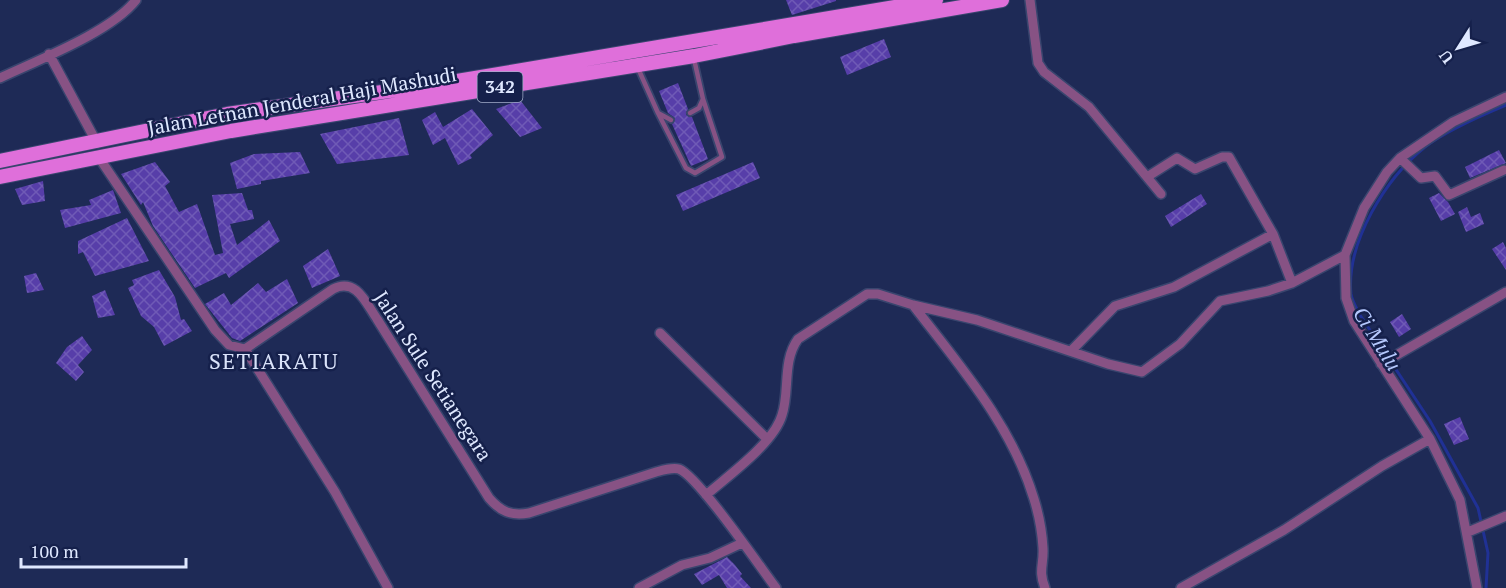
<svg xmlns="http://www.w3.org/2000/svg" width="1506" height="588" font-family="'PT Serif',serif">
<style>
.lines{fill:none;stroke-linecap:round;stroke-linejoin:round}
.stream{stroke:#203195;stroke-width:3}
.building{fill:url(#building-cross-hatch)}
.lane-casing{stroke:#39456e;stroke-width:8}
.street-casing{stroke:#39456e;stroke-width:12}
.primary-casing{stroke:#39456e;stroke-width:16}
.lane{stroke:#875284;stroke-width:4.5}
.street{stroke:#875284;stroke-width:9}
.primary{stroke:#df6fda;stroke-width:14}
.labels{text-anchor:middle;stroke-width:5;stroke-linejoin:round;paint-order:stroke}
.shield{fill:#15204b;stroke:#a2acc9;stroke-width:1.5}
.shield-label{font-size:18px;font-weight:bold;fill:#dfe8ff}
.street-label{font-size:20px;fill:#dfe8ff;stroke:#15204b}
.water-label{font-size:21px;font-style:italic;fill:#b5c8fd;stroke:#15204b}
.quarter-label{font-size:22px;letter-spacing:1.5px;fill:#dae3fa;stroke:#15204b}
</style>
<defs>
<pattern id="building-cross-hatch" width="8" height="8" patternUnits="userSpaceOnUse" patternTransform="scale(1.5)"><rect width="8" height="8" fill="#573ea9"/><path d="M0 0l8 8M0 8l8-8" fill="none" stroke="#6f5ab6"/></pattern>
</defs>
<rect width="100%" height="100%" fill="#1e2a56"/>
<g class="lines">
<path class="stream" d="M1486 588 1488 553 1478 508 1430 421 1360 315C1357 309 1352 301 1351 294 1346 242 1386 178 1425 147 1445 131 1482 115 1506 105"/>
</g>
<path class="building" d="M786 0H836V1L792 15Z
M884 39 891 57 847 75 840 57Z
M678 83 688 109 686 115 692 117 708 159 691 166 672 124 675 118 668 113 659 91Z
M520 100 542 128 520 137 496 109Z
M472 109 493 135 470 155 472 158 458 165 445 138 433 145 422 120 435 112 443 127Z
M399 118 409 155 337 164 320 134Z
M1499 150 1506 163 1470 178 1465 167Z
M300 152 310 173 261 181V184L237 189 230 163 254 154Z
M155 162 170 182 165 186 179 212 197 204 215 255 223 253 212 195 242 193 248 210H252L254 219 230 224 237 245 269 220 280 241 229 278 226 273 195 288 153 226 143 202 141 205 121 174Z
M753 162 760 178 683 211 676 195Z
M43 181 45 201 22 205 15 189Z
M113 190 121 213 65 228 60 210 91 205 89 200Z
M1439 193 1448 202 1455 214 1441 221 1429 198Z
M1201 194 1207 204 1171 227 1165 216Z
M1467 207 1471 217 1480 213 1484 224 1466 232 1458 212Z
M127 218 149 261 95 276 83 252 78 254V241Z
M1503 242 1506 248V270L1492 249Z
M328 249 340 276 312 288 303 266Z
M159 270 175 297 181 320 184 319 192 331 164 346 154 327 141 316 128 288 134 285 132 280Z
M36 273 44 290 27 293 24 276Z
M287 279 298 303 240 341 232 338 205 304 224 293 231 305 258 283 266 292Z
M105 290 115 315 98 318 92 296Z
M1402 314 1411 329 1399 337 1390 322Z
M82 336 92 350 78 365 84 372 76 381 56 363 67 347Z
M1460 417 1469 439 1454 445 1444 424Z
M727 557 735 565 742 574 740 576 751 588H727L719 575 702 585 694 574Z"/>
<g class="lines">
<g class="lane-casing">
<path id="lane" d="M637 66 658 113 671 120
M658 113 686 168 695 173 722 157 703 99
M690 113 699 108 703 99 694 59"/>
</g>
<g class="street-casing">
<path id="street" d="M1030 0 1038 63 1044 72 1089 107 1161 194
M49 54 97 143
M0 78C38 60 111 32 136 0
M1400 158 1421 178 1435 176 1449 195 1504 170
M100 159 215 330 229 345 245 349 333 289C356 277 366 303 377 319L489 498C501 512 511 516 529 513L656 472C663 470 672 467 679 469 698 476 760 567 776 588
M1147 177 1177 158 1195 169 1222 157H1229L1273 234 1292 283
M913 305C959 365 1012 425 1034 499 1039 515 1042 531 1043 548 1044 565 1038 570 1045 588
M660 333 767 439
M245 349 335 492 388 588
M1072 350 1115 306 1174 287 1273 234
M1381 364 1506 292
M706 495C728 476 774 443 782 415 790 391 782 361 798 339L867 294H878L913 305 977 320 1108 364 1142 372 1180 344 1220 301 1268 291 1292 283 1345 255
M1468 532 1506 516
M639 588 682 565 710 558 742 543
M1181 588 1284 530 1382 466 1430 439
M1477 588 1460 500 1430 439 1354 321 1346 298 1345 255 1364 208 1387 172 1400 158 1453 122 1506 97"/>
</g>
<g class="primary-casing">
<path id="primary" d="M0 161 227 114 439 84 936 0
M0 177 231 131 694 56 794 36 1002 0"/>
</g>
<use href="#lane" class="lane"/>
<use href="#street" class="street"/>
<use href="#primary" class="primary"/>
</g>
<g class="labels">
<rect class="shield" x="477.5" y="72" width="45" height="30" rx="4.5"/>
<g class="shield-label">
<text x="500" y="93">342</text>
</g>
<g class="street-label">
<text transform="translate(302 101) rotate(-10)" y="7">Jalan Letnan Jenderal Haji Mashudi</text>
<text transform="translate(433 376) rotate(57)" y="7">Jalan Sule Setianegara</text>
</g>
<g class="water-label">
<text transform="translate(1377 339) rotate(58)" y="7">Ci Mulu</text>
</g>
<g class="quarter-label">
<text x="274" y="369">SETIARATU</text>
</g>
</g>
<g transform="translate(1458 48) rotate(233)" stroke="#15204b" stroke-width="4.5" paint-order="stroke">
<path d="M0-4.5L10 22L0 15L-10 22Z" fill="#dfe8ff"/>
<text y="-9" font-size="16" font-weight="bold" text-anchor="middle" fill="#dfe8ff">U</text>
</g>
<path d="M21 558v9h165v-9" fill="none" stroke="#dfe8ff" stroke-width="3"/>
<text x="30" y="558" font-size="18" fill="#dfe8ff" stroke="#15204b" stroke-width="4.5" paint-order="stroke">100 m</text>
</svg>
